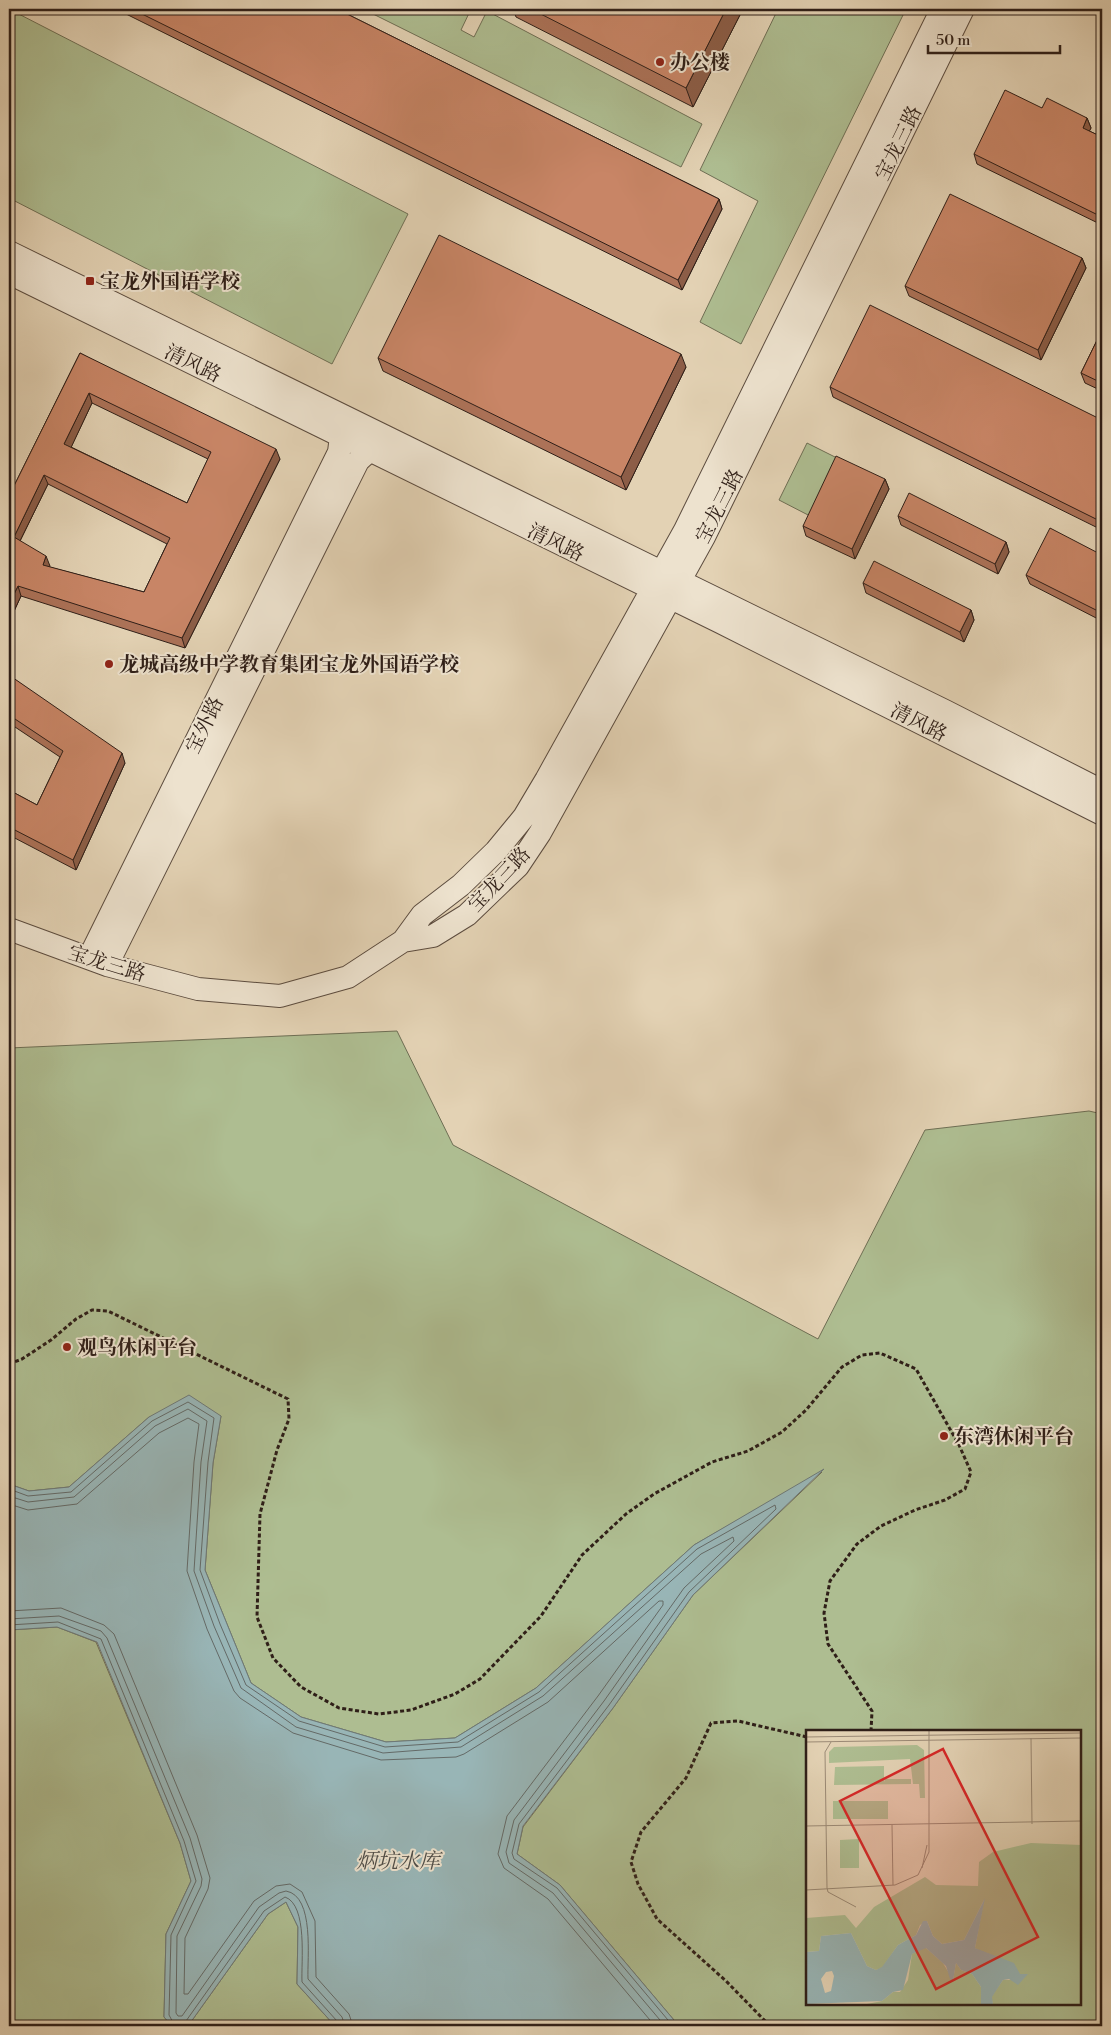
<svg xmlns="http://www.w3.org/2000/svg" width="1111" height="2035" font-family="'Libre Bodoni','Noto Serif SC',serif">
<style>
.green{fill:#aebd91;stroke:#6e6e54;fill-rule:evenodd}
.water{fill:#98b5b6;stroke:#6e7977}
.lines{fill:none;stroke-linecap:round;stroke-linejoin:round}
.shore{stroke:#646a67;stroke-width:1}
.minor-casing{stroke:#5c4c3f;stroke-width:24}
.path{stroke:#2f1f18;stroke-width:3;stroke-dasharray:4 2.5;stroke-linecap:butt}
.minor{stroke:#ede2ce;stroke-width:22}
.wall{fill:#ac7258;stroke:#2f1f18;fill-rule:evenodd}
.shaded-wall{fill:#8c5d47;stroke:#2f1f18}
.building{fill:#c88566;stroke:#2f1f18;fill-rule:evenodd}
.poi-dot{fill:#8f2418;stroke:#ede2ce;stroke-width:2}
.labels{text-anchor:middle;stroke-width:4;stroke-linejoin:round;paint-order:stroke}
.poi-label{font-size:20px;font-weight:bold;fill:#2f1f18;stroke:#ede2ce;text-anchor:start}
.street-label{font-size:20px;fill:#2f1f18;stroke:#ede2ce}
.water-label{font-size:21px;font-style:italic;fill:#4e4c47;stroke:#ede2ce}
.inset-road{fill:none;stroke:#9b8a76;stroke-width:1}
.view{fill:#d62828;fill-opacity:0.15;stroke:#d62828;stroke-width:2.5}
.inset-edge{fill:none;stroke:#2f1f18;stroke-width:2.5}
</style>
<rect width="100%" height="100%" fill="#e3d2b4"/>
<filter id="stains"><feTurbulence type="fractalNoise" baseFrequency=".004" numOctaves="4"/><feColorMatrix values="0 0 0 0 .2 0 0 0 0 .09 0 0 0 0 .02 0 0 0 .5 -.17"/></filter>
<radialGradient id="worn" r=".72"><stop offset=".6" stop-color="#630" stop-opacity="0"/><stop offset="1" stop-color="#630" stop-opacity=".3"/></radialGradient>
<path class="green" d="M9 9 408 214 332 364 9 198Z
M363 9H471L461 30 474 37 487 11 702 124 681 167Z
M778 9H906L741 344 700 322 758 201 700 170Z
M807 443 839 459 810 516 779 500Z
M397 1031 453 1145 818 1339 925 1130 1089 1111 1102 1114V2026H679L560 1885 517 1854 523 1827 613 1708 693 1595 822 1472 694 1545 536 1688 455 1738 386 1742 301 1717 251 1683 205 1570 213 1463 221 1416 149 1417 69 1487 29 1491 9 1484V1048ZM807 1731H1080V2004H807Z
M57 1627 96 1642 180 1843 191 1881 166 1934 164 2017 172 2026H9V1630Z
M286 1902 298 1927 297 1984 335 2026H188L268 1914Z"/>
<path class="water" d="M189 1395 221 1416 213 1463 205 1570 251 1683 301 1717 386 1742 455 1738 536 1688 694 1545 824 1469 693 1595 613 1708 523 1826 517 1854 560 1885 679 2026H335L297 1984 298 1927 286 1902 268 1914 188 2026H172L164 2017 166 1934 191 1881 180 1843 97 1642 57 1627 9 1630V1484L29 1491 69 1487 149 1417Z"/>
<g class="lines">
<path class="shore" d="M9 1489 28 1496 71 1492 152 1421 188 1402 214 1418 208 1462 200 1570 220 1624 246 1685 299 1721 385 1747 458 1742 539 1692 697 1549 775 1505 776 1509 689 1592 609 1705 519 1824 512 1853 514 1859 557 1888 673 2026
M9 1496 28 1502 74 1497 155 1426 188 1409 207 1421 201 1462 194 1571 214 1626 241 1688 296 1727 383 1753 461 1747 543 1696 701 1554 733 1537 734 1541 684 1588 604 1701 514 1820 506 1852 509 1863 553 1893 665 2026
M9 1504 28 1510 77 1504 159 1433 188 1418 199 1424 194 1462 187 1571 207 1629 234 1691 240 1698 293 1733 381 1760 456 1757 464 1754 548 1702 659 1601H663V1605L598 1696 507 1816 498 1854 504 1868 548 1899 655 2026
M9 1611 61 1608 104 1625 114 1634 197 1835 210 1878 208 1889 185 1938 184 1994H188L254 1901 276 1886 290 1884 302 1892 315 1921 316 1977 349 2014 353 2026
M9 1619 59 1616 101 1631 107 1638 190 1838 202 1879 201 1886 177 1936 176 2013 178 2016H182L259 1907 279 1893 286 1891C315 1896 307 1959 308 1979L342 2017 345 2026
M9 1625 58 1622 101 1639 184 1841 196 1881 171 1935 169 2015 175 2026
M185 2026 186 2021 264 1911 285 1897C308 1905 301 1963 302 1982L337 2021 339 2026"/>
<g class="minor-casing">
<path id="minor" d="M9 252 945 711 1102 791
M9 273 720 622 1102 814
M9 929 107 965 198 989 280 996 348 977 403 941 422 915 461 885 496 851 524 817 546 780 685 530 942 9
M403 941 433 936 467 915 518 866 540 833 704 537 963 9
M89 958 339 452 341 436
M107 965 358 461 370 450"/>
</g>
<path class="path" d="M9 1364 22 1359 51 1340 76 1319 92 1310 108 1311 288 1399 289 1419 277 1450 260 1514 257 1617 273 1658 301 1687 339 1708 379 1714 411 1710 455 1694 480 1679 541 1616 582 1555 626 1514 654 1494 712 1462 748 1451 782 1432 806 1410 842 1367 862 1355 880 1353 916 1369 959 1445 971 1472 965 1489 945 1500 915 1510 881 1526 857 1544 830 1581 824 1613 828 1644 872 1711 871 1731
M770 2026 726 1981 657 1919 638 1884 631 1862 641 1832 686 1778 711 1723 738 1721 807 1737"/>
<use href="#minor" class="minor"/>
</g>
<path class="wall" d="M116 9H337L719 199 722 209 682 290Z
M513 9H743L693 107 516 17Z
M1042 108 1087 118 1091 128 1089 131 1102 137V225L977 164 974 154Z
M1082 258 1086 268 1041 360 909 296 905 286Z
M1102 330V391L1085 383 1081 373Z
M80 353 280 459 185 648 21 596 9 622V496ZM92 403 208 459 187 503 71 447ZM48 484 167 544 144 592 49 567 50 566 20 541Z
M378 358 686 367 626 490 383 371Z
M830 387 1102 420V530L833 397Z
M885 479 889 489 855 559 806 536 803 526Z
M898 516 1006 542 1009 552 998 574 901 525Z
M1102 555V621L1030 584 1026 575Z
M863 583 971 610 974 620 964 642 866 593Z
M9 675 125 763 76 870 9 835V790L37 805 60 757 9 723Z"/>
<path class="shaded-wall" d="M726 9H743L693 107 686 88Z
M1087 118 1091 128 1086 138 1083 128Z
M719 199 722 209 682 290 678 280Z
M1082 258 1086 268 1041 360 1038 350Z
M681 354 686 367 626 490 621 477Z
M89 393 92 403 68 454 64 444Z
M276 449 280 459 185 648 182 638Z
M44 475 48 484 17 547 14 537Z
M885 479 889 489 855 559 852 549Z
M1006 542 1009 552 998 574 995 564Z
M46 556 50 566 46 575 43 565Z
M18 586 21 596 9 622V604Z
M971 610 974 620 964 642 960 632Z
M122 753 125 763 76 870 73 860Z"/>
<path class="building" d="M132 9H337L719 199 678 280Z
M531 9H726L686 88Z
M1005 90 1042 108 1047 98 1087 118 1083 128 1102 137V217L974 154Z
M950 194 1082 258 1038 350 905 286Z
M439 235 681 354 621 477 378 358Z
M870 305 1102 420V522L830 387Z
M1102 330V383L1081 373Z
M80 353 276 449 182 638 18 586 9 604V496ZM89 393 211 452 187 503 64 444ZM44 475 170 538 144 592 43 565 46 556 14 537Z
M836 456 885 479 852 549 803 526Z
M909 493 1006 542 995 564 898 516Z
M1050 528 1102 555V613L1026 575Z
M874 561 971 610 960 632 863 583Z
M9 675 122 753 73 860 9 827V790L37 805 63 751 9 715Z"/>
<g class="poi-dot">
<circle cx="660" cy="62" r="5"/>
<rect x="85" y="276" width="10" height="10" rx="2.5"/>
<circle cx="109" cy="664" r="5"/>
<circle cx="67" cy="1347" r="5"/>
<circle cx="944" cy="1436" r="5"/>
</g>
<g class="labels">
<g class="poi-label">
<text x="670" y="69">办公楼</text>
<text x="100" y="288">宝龙外国语学校</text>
<text x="119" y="671">龙城高级中学教育集团宝龙外国语学校</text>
<text x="77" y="1354">观鸟休闲平台</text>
<text x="954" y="1443">东湾休闲平台</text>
</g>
<g class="street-label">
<text transform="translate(898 143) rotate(-64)" y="7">宝龙三路</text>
<text transform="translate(193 363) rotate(26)" y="7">清风路</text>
<text transform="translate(719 506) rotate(-63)" y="7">宝龙三路</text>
<text transform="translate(556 542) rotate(26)" y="7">清风路</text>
<text transform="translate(919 722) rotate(27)" y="7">清风路</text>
<text transform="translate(204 725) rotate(-64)" y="7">宝外路</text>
<text transform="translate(499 879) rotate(-47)" y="7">宝龙三路</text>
<text transform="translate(107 963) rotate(17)" y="7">宝龙三路</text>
</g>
<g class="water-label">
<text x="398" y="1868">炳坑水库</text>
</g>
</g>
<g transform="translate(806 1730)">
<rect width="275" height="275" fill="#e3d2b4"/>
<path d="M111 15 118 20 119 68H114L113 54H107L104 29 23 33V22L28 17ZM78 36V52L79 49H105V54L28 55 29 37ZM27 71H82V89H27ZM53 109V138H34V110ZM225 113 275 115V274H187L185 267 197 250H207L221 244 217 246 169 218 178 170 158 210 136 214 127 206 121 191 114 195 110 205 92 215 76 238 70 240 61 236 45 203 15 206 13 221 0 222V188L39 185 50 198 68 177 119 147 130 155 172 156 173 132 187 122ZM116 218H120L137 233 147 250 150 233 155 240 166 244 175 257V274H61L76 271 87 262H94L102 250 106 224Z" fill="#aebd91"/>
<path d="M179 168 169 218 208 233 214 244H222L212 255 203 249 197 250 186 267 187 274H175V257L166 244 155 240 150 233 147 251 144 249 140 236 120 218 106 224 97 260 87 262 76 271 1 274 0 222 13 221 15 206 45 203 61 236 70 240 76 237 92 215 110 205 117 191H121L127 206 136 214 158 210ZM20 242 26 241 28 246 25 261 19 263 15 249Z" fill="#98b5b6" fill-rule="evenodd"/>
<path class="inset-road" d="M0 7 275 3M225 8 226 94M0 12 275 8M86 95 87 155M0 96 275 91M116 138 121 115M21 158 19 22 25 12M21 158 22 162 50 177M0 160 89 155 112 145 123 122V1"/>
<path class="view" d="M137 19 232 207 130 259 34 71Z"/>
<rect width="275" height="275" class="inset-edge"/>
</g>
<rect width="1111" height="2035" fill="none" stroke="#e3d2b4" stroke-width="30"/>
<rect x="10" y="10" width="1091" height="2015" fill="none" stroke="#2f1f18" stroke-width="2.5"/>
<rect x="15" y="15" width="1081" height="2005" fill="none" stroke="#2f1f18"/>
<path d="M928 45v8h132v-8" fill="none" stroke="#2f1f18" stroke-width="2.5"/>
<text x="936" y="45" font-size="15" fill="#2f1f18" stroke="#ede2ce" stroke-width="4" paint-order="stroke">50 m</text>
<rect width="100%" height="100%" filter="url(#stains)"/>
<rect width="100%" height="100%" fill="url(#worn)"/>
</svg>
